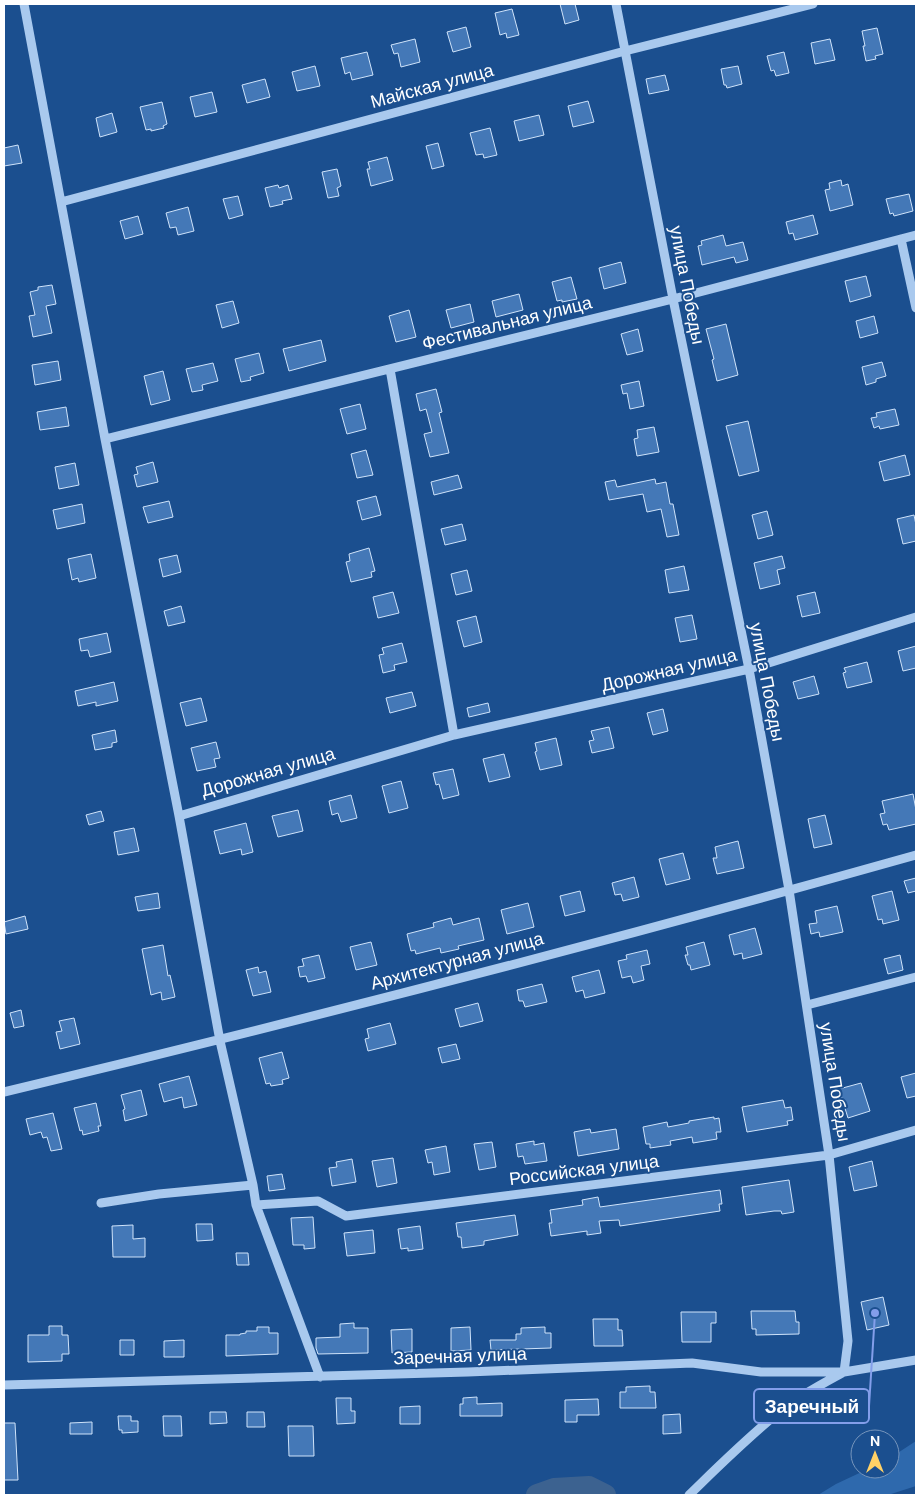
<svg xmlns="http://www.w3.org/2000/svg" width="920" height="1499" font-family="'DM Sans',sans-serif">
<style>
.green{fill:#2e69ad}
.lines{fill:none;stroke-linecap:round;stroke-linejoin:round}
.river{stroke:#3c6290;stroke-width:22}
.building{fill:#4478b7;stroke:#cfe3fa}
.minor{stroke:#a9c9ee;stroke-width:9}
.labels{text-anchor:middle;stroke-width:4;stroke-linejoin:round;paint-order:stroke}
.street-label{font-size:18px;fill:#fff;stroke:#1b4f8f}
.leader{fill:none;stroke:#839eea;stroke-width:2}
.callout-dot{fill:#839eea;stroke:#1b4f8f;stroke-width:2}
.callout{fill:#1b4f8f;stroke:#839eea;stroke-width:2}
.callout-label{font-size:19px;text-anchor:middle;font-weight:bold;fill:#fff}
</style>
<rect width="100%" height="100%" fill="#1b4f8f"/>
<path class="green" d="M916 1441V1486L888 1495H818L836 1484 868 1469H890V1458Z"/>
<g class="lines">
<path class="river" d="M537 1495 554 1489 589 1487 605 1495"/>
</g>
<path class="building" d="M560 4H575L579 20 565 24Z
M512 9 519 35 507 38 506 33 500 35 495 13Z
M466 27 471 47 453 52 447 32Z
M877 28 883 54 875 56 876 59 866 61 863 46H865L862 31Z
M415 39 420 62 401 67 398 53 394 54 391 45Z
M830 39 835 60 815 64 811 43Z
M367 52 373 75 352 80 350 72 345 74 341 58Z
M784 52 789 73 776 76 774 70 771 71 767 56Z
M315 66 320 86 297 91 292 72Z
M738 66 742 84 727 88 726 85H724L721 69Z
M665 75 669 90 649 94 646 79Z
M265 79 270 97 247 103 242 85Z
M212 92 217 112 195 117 190 97Z
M588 101 594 122 573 127 568 106Z
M162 102 167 124 163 126 164 128 151 131V129L146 130 140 107Z
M112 113 117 132 100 137 96 118Z
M539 115 544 135 519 141 514 121Z
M490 128 497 155 484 158 483 154 476 155 470 133Z
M438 143 444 166 432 169 426 146Z
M18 145 22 163 4 166V148Z
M387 157 393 180 371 186 367 169H370L368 162Z
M337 169 341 186 337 188 339 196 328 198 322 172Z
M841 180 842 186 848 184 853 205 830 211 825 190 830 189 829 183Z
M278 185 279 188 288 185 292 199 282 201 283 204 270 207 265 188Z
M909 194 913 211 894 216 893 213 890 214 886 199Z
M238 196 243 215 229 219 223 199Z
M188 207 194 231 178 235 176 227 170 228 166 213Z
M813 215 818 234 795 240 793 233 789 234 786 222Z
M138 216 143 234 125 239 120 221Z
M723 235 726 246 743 242 748 260 736 263 734 257 702 265 698 246 702 245 701 241Z
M621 262 626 283 604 289 599 268Z
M866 276 871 296 850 302 845 281Z
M571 277 577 299 562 302V300L557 301 552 282Z
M52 285 56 304 46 306 52 333 33 337 29 316 35 315 30 292 38 290V287Z
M519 294 523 310 496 317 492 301Z
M233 301 239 323 222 328 216 305Z
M470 304 474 322 451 328 446 310Z
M409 310 416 337 396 342 389 316Z
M874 316 878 333 860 338 856 321Z
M726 324 738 375 717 381 712 360 714 359 706 329Z
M638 329 643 351 627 355 621 334Z
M321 340 326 361 289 371 283 349Z
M259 353 264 373 250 377 251 380 241 382 235 359Z
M58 361 61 380 35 385 32 365Z
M882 362 886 376 876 379V382L866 385 862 367Z
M213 363 218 381 202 385 203 390 192 392 186 369Z
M163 371 170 400 151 405 144 376Z
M639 381 644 406 630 409 627 393 623 394 621 385Z
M436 389 442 412 439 413 449 453 430 457 424 434 432 432 426 409 420 411 416 394Z
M360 404 366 429 347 434 340 409Z
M66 407 69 426 40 430 37 412Z
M895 409 899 425 880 429 879 426 874 428 871 418 877 417 876 413Z
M748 421 759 471 739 476 726 426Z
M654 427 659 452 637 456 634 439 638 438 637 430Z
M366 450 373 475 357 478 351 454Z
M905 455 910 475 884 481 879 462Z
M153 462 158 482 137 487 134 475 138 474 136 467Z
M75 463 79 485 59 489 55 467Z
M458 475 462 488 434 495 431 482Z
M655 479 656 484 666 482 670 504H673L679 535 667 537 661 509 647 512 643 494 609 500 605 482 615 480 617 487Z
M376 496 381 515 362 520 357 501Z
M169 501 173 517 148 523 143 507Z
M82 504 85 523 57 529 53 510Z
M767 511 773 535 758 539 752 515Z
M914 515 916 525V541L903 544 897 519Z
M462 524 466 540 445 545 441 529Z
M369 548 375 571 371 572 372 577 351 582 346 562 350 561 349 554Z
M91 554 96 578 79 582 78 578 72 580 68 559Z
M177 555 181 572 163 577 159 559Z
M782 556 785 568 777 570 780 584 760 589 754 563Z
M684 566 689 590 669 593 665 570Z
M467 570 472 591 456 595 451 574Z
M393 592 399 613 378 618 373 597Z
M815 592 820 613 802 617 797 596Z
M181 606 185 622 168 626 164 611Z
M692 615 697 639 680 642 675 618Z
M476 616 482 642 464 647 457 621Z
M107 633 111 652 90 657 88 650 81 651 79 639Z
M402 643 407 662 394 665 395 670 383 673 379 655 384 654 382 648Z
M916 646V668L903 671 898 651Z
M867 662 872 682 847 688 843 673 846 672 844 668Z
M814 676 819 694 798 699 793 682Z
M114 682 118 701 96 706V702L78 706 75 691Z
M412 692 416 706 390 713 386 698Z
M201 698 207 721 186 726 180 703Z
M488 703 490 712 469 717 467 708Z
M663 709 668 731 653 735 647 713Z
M609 727 614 748 592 753 589 741 594 740 591 731Z
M115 730 117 742 112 743V747L95 750 92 735Z
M556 738 562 765 540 770 535 752 537 751 535 743Z
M216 742 220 758 214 759 216 767 197 771 191 748Z
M504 754 510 777 489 782 483 759Z
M453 769 459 795 443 799 439 784 436 785 433 773Z
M401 781 408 808 389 813 382 786Z
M913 794 916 810V824L889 830 887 824 883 825 880 814 885 813 882 801Z
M351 795 357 818 341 822 338 813 332 815 329 801Z
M298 810 303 831 278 837 272 816Z
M101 811 104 821 89 825 86 815Z
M825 815 832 844 814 848 808 819Z
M246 823 253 852 242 855 241 849 220 854 214 831Z
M134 828 139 851 118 855 114 832Z
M738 841 744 868 717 874 713 858H717L715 847Z
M683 853 690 879 666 885 659 859Z
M634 877 639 897 623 901 621 894 615 895 612 883Z
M916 878V891L908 893 904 881Z
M580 891 585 911 565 916 560 896Z
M892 891 899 920 883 924 882 919 878 920 872 896Z
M158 893 160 908 138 911 135 897Z
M528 903 534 927 507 934 501 910Z
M837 906 843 932 820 937 819 932 811 934 809 924 817 923 815 911Z
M25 916 28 929 6 934 4 922Z
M451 918 453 925 479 918 484 940 458 946 459 949 441 953 440 948 416 954 415 950 411 951 407 934 434 927 433 923Z
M755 928 762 954 743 959 742 953 734 955 729 935Z
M371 942 377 965 356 970 350 947Z
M704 942 710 965 691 970 690 965H688L685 955H688L686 947Z
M163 945 168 976 170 975 175 997 162 1000 161 992 151 995 142 949Z
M647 950 650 964 641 966 644 980 633 983 631 976 622 978 618 961 627 959 626 955Z
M319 955 325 978 308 982 306 976 300 977 298 967 304 966 302 959Z
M900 955 903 970 888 974 884 959Z
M258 967 259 973 266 971 271 992 253 996 246 970Z
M599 970 605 993 585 998 583 990 576 992 572 977Z
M542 984 547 1002 525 1007 523 1001H519L517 990Z
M478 1003 483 1021 460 1027 455 1009Z
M21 1010 24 1026 14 1028 10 1013Z
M74 1018 80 1044 60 1049 56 1032 62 1031 59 1021Z
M390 1023 396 1044 368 1051 365 1039 369 1038 367 1029Z
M456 1044 460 1059 442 1063 438 1048Z
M282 1052 289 1078 282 1080 283 1084 271 1086 270 1083 266 1084 259 1058Z
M916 1073V1096L907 1098 901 1077Z
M189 1076 197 1105 184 1108 182 1097 164 1102 159 1084Z
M861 1083 870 1111 848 1118 839 1089Z
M141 1090 147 1115 125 1121 123 1110 125 1109 121 1095Z
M783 1100 785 1108 791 1107 793 1120 787 1121 788 1125 747 1132 742 1107Z
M96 1103 101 1126H98L99 1131 83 1135 82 1130 80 1131 74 1108Z
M53 1113 62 1149 51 1151 47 1137 43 1138 41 1132 30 1135 26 1119Z
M714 1117V1119L719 1118 721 1132H716L717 1139 693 1143 692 1137 670 1141 671 1145 650 1148V1144H646L643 1127 667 1122 668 1127 689 1123V1121Z
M590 1129 591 1133 616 1129 619 1149 578 1156 574 1132Z
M534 1141V1145L544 1143 547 1161 525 1164 523 1156 518 1157 516 1144Z
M492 1142 496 1167 479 1170 474 1144Z
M446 1146 450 1172 434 1175 432 1162 428 1163 425 1150Z
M393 1158 397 1183 377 1187 372 1161Z
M352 1159 356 1182 332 1186 329 1168 337 1167 336 1162Z
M872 1161 877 1186 854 1191 849 1167Z
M282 1174 285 1189 269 1191 267 1176Z
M789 1180 794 1212 782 1214 781 1211H774L746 1215 742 1187Z
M720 1190 722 1204H719L720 1211 620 1226 619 1220 599 1221 601 1233 587 1235V1231L551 1236 549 1223H552L550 1210 583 1205 582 1200 598 1197 600 1207Z
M515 1215 518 1235 484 1241V1245L462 1248 461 1237H458L456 1223Z
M313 1217 315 1248 304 1249V1245H293L291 1218Z
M196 1224H212L213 1240 197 1241Z
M133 1225V1239L145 1238V1257H113L112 1226Z
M420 1226 423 1249 408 1251V1248L401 1249 398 1229Z
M373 1230 375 1253 347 1256 344 1233Z
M236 1253H248L249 1265H237Z
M883 1297 889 1325 867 1330 861 1302Z
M751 1311H795L796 1322H799V1334L756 1335V1329H752Z
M681 1312H716V1323H711V1342H682Z
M593 1319H618V1330H622L623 1346H594Z
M354 1323V1328H368V1353L318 1354 316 1348V1338L340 1337V1324Z
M49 1326H62V1335H68L69 1354H62V1361L28 1362V1335H49Z
M257 1327H269V1333H278V1354L226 1356V1335H240V1334L246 1333V1331H257Z
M470 1327 471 1350 451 1351V1328Z
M545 1327V1333H551V1348L491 1350 490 1340H516V1334H521V1328Z
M412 1329V1352L392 1353 391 1330Z
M120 1340H134V1355H120Z
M184 1340V1357H164V1341Z
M650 1386V1392H655L656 1408H620V1392H626V1387Z
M477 1397V1404L502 1403V1416H460V1404H463V1398Z
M336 1398H351V1411H355V1423L337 1424Z
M598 1399 599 1415H577V1422H565V1400Z
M420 1406V1424H400V1407Z
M210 1412H226L227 1423 210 1424Z
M247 1412H264L265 1427H247Z
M680 1414 681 1433 663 1434V1415Z
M118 1416H131V1421H138V1432L122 1433V1430H119Z
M163 1416H181L182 1436H164Z
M92 1422V1434H70V1423Z
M4 1423H15L18 1480H4Z
M288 1426H313L314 1456H289Z"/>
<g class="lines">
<path class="minor" d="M24 4 105 439 179 816 220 1041 253 1185 256 1205 320 1377
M616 4 673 299 749 669 789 890 829 1155 848 1341 844 1372
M61 202 625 51 813 4
M901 239 916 308
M390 369 454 735
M105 439 673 299 916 235
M179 816 454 735 749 669 916 617
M807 1005 916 977
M4 1092C309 1019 614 940 916 855
M101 1203 159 1194 253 1185
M256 1205 318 1201 346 1216 829 1155 916 1130
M4 1385 468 1372 692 1363 761 1372H844L916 1360
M689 1495C719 1466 750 1435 783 1409 801 1395 822 1384 842 1373"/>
</g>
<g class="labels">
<g class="street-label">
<text transform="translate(432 86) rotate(-15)" y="6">Майская улица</text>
<text transform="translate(687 285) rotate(79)" y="6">улица Победы</text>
<text transform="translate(507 323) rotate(-14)" y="6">Фестивальная улица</text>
<text transform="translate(669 670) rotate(-13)" y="6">Дорожная улица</text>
<text transform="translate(767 682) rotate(79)" y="6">улица Победы</text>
<text transform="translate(268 772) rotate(-16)" y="6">Дорожная улица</text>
<text transform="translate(457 961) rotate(-15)" y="6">Архитектурная улица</text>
<text transform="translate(835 1082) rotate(81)" y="6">улица Победы</text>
<text transform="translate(584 1170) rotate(-7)" y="6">Российская улица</text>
<text transform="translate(460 1356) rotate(-2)" y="6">Заречная улица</text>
</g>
</g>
<path class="leader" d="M875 1313L869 1406"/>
<circle class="callout-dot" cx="875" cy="1313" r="5"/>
<rect class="callout" x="754" y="1389" width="115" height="34" rx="5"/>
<g class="callout-label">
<text x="812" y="1413">Заречный</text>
</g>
<rect width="920" height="1499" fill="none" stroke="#ffffff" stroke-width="10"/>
<g transform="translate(875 1454)"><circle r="24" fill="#1b4f8f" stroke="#7695bc"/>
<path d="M0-4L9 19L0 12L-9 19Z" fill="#ffd166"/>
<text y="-8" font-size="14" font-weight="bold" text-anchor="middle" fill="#ffffff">N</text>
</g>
</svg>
